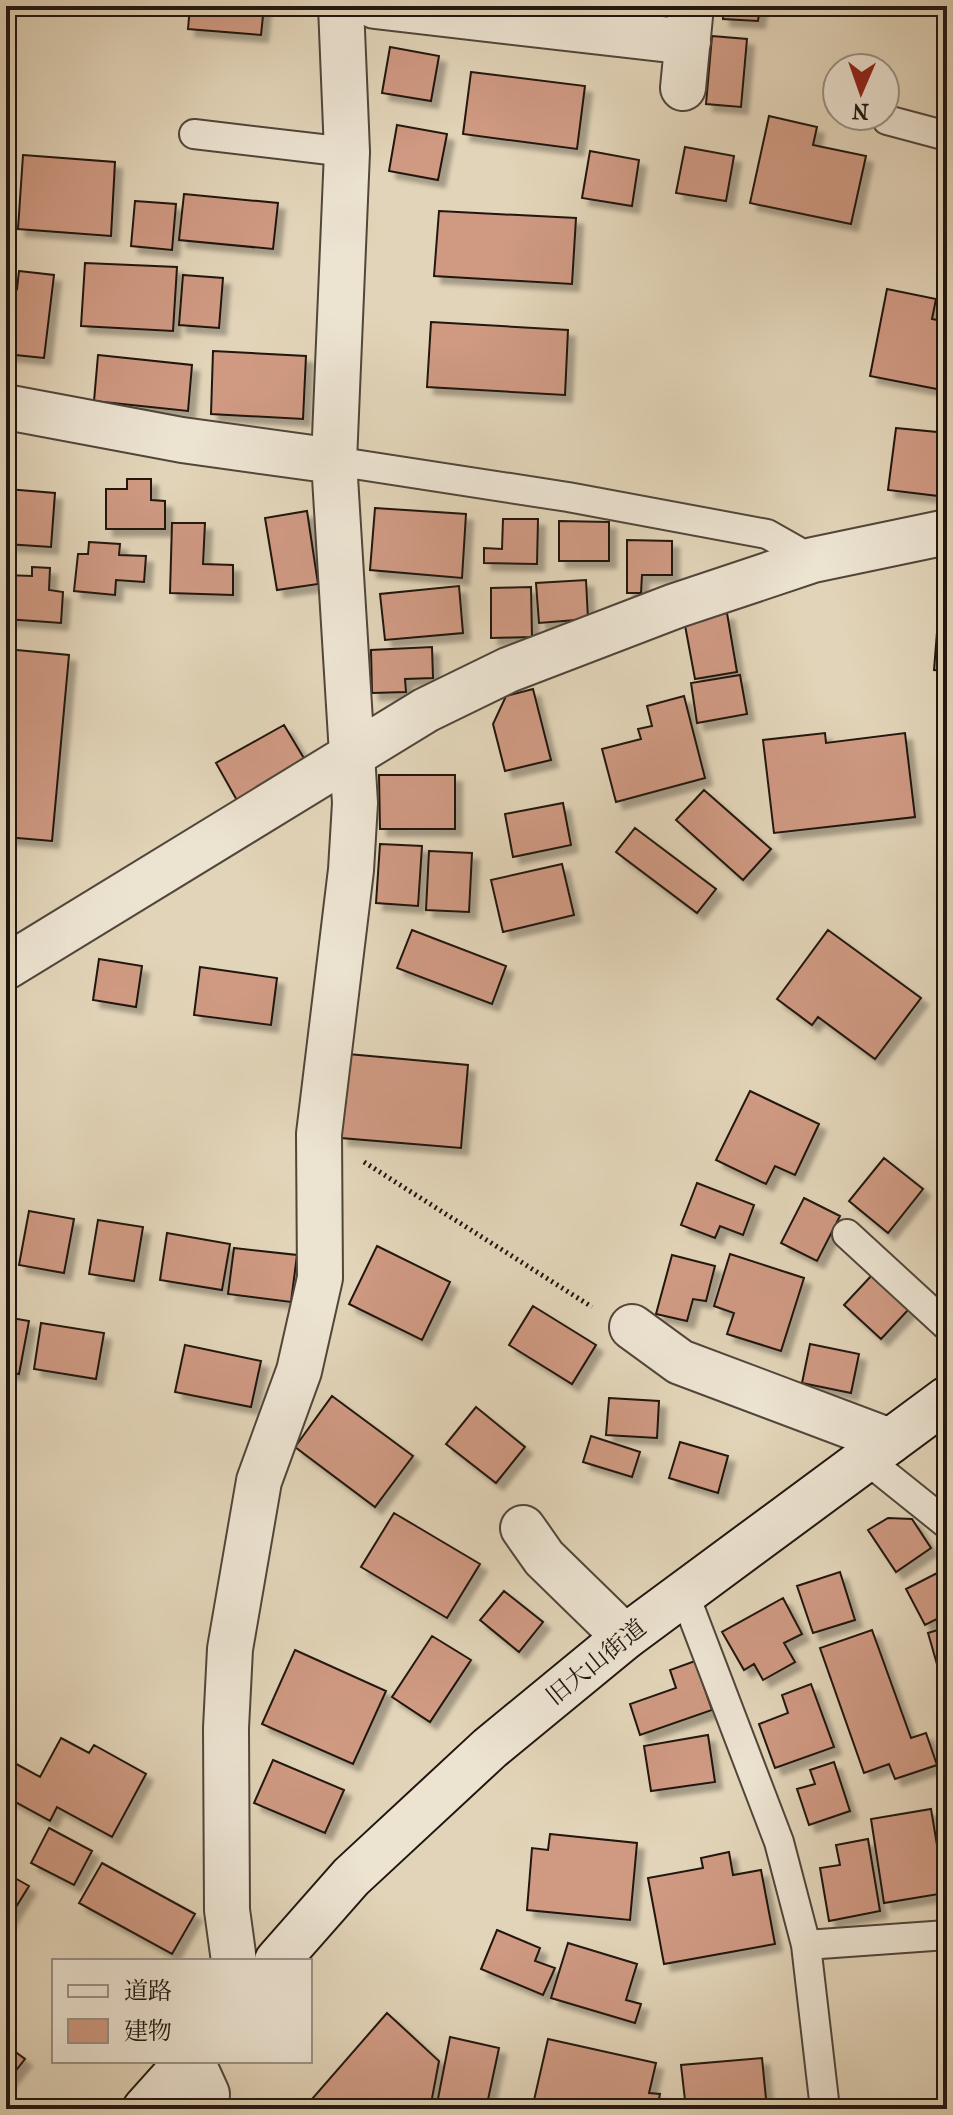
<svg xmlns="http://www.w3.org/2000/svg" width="953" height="2115" font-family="'IM FELL French Canon','Noto Serif JP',serif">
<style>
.building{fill:#cf9982;stroke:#201610;stroke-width:2;filter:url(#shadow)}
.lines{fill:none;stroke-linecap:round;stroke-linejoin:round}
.lane-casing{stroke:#50463a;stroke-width:32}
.street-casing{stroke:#50463a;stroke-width:48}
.secondary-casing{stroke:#201610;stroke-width:48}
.path{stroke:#201610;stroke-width:5;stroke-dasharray:2 4;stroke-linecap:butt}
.lane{stroke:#ece3d1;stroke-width:28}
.street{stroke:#ece3d1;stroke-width:44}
.secondary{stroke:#ece3d1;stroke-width:44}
.labels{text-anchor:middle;stroke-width:6;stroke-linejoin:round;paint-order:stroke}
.street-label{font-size:24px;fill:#201610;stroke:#ece3d1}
</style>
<defs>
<filter id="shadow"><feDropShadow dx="7" dy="7" stdDeviation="2" flood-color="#0004"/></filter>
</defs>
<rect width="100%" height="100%" fill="#e2d4b8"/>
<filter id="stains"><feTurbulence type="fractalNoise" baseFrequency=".0025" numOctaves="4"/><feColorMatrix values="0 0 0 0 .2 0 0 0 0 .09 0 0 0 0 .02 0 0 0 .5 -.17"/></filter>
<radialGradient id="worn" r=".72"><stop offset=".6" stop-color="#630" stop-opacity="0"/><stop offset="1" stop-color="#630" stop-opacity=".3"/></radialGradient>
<path class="building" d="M190 6H264L261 35 188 29Z
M724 6H760L758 21 723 19Z
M712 36 747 39 741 107 706 104Z
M390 47 439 56 431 101 382 93Z
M471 72 585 86 577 149 463 134Z
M769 116 817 127 813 145 866 156 851 224 750 203Z
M397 125 447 134 438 180 389 171Z
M685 147 734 156 726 201 676 193Z
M590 151 639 160 632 206 582 198Z
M23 155 115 162 111 236 18 229Z
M184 194 278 203 273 249 179 240Z
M135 201 176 204 172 250 131 246Z
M439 211 576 218 572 284 434 276Z
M85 263 177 267 173 331 81 326Z
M19 271 54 275 44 358 6 354V287L17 289Z
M183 275 223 278 219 328 179 325Z
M887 289 936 299 932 319 947 322V391L870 376Z
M431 322 568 330 565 395 427 387Z
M213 351 306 356 303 419 211 414Z
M98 355 192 365 188 411 94 401Z
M896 428 947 433V497L888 490Z
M127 479H151V500L165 501V529H106V489H127Z
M7 489 55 493 51 547 6 544Z
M375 508 466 514 462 578 370 570Z
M307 511 318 584 277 590 265 518Z
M503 519H538L537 564 484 563V548L502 549Z
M559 521 609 522V561H559Z
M172 523H205L203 564 233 565V595L170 593Z
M627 540 672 541V575H642L641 593H627Z
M89 542 120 544 119 555 146 556 144 582 116 580 115 595 74 591 78 554H88Z
M943 557H947V671L934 670Z
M32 567 50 568 49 590 63 592 61 623 6 619V575L32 576Z
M586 580 588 619 539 623 536 583Z
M459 586 463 633 385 640 380 594Z
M531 587 532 637 491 638V588Z
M727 613 737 672 695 679 684 620Z
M432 647 433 678 405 679 406 692 372 693 371 650Z
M6 649 69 655 52 841 6 837Z
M740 675 747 714 697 723 691 683Z
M533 689 551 760 505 771 493 724 506 696Z
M684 696 705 778 616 802 602 749 641 739 638 729 652 726 647 706Z
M284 725 308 765 239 804 216 763Z
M825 733 826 743 905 733 915 817 774 833 763 740Z
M379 775H455V829H380Z
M704 790 771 849 743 880 676 820Z
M563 803 571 845 513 857 505 814Z
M635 828 716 889 697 913 616 852Z
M380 844 422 846 418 906 376 903Z
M429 851 472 853 469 912 426 910Z
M562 864 574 915 503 932 491 880Z
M412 930 506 966 492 1004 397 968Z
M828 930 921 998 875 1059 818 1017 812 1025 777 999Z
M99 959 142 966 136 1007 93 1000Z
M200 967 277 978 271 1025 194 1015Z
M348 1054 468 1065 461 1148 341 1138Z
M750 1091 819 1124 795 1175 775 1166 766 1184 716 1160Z
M884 1158 923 1189 888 1233 849 1201Z
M697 1183 754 1205 743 1235 720 1226 715 1238 681 1225Z
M804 1198 840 1216 817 1261 781 1243Z
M29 1211 74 1219 64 1273 19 1265Z
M98 1220 143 1227 134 1281 89 1274Z
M167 1233 230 1244 222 1290 160 1280Z
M377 1246 450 1282 422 1340 349 1304Z
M234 1248 297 1255 291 1302 228 1294Z
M730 1254 804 1278 781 1351 727 1334 734 1313 714 1306Z
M672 1255 715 1266 706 1301 693 1299 687 1321 656 1314Z
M872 1275 908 1310 881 1339 844 1305Z
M533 1306 596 1345 572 1384 509 1345Z
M6 1317 29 1321 19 1374 6 1372Z
M41 1323 104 1333 96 1379 34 1369Z
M810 1344 859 1354 851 1393 802 1383Z
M185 1345 261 1361 251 1407 175 1392Z
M332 1396 413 1456 375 1507 295 1447Z
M609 1398 659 1401 657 1438 606 1435Z
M476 1407 525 1447 496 1483 446 1444Z
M591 1436 640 1452 632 1477 583 1462Z
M680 1442 728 1456 718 1493 669 1478Z
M394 1513 480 1564 447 1618 361 1567Z
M888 1518 912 1519 931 1548 896 1572 868 1530Z
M947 1568V1614L925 1625 906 1589Z
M840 1572 855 1620 813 1633 797 1586Z
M504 1591 543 1622 519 1652 480 1620Z
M783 1598 802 1634 784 1643 795 1662 763 1680 754 1664 744 1670 722 1632Z
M947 1627V1699L928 1633Z
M872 1630 911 1738 926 1733 937 1765 895 1779 889 1764 864 1773 820 1648Z
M432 1636 471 1660 430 1722 392 1697Z
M295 1650 386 1691 353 1764 262 1724Z
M695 1661 712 1710 640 1735 630 1704 676 1688 670 1670Z
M811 1684 834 1747 775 1768 759 1724 788 1713 782 1695Z
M708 1735 715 1782 651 1791 644 1746Z
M61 1738 89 1753 94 1745 146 1774 112 1837 57 1807 50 1821 6 1797V1766L9 1760 40 1777Z
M273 1760 344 1790 325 1833 254 1803Z
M834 1762 850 1811 809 1825 797 1789 815 1784 810 1770Z
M931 1809 945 1893 884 1903 871 1819Z
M49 1828 92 1851 74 1885 31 1863Z
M550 1834 637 1843 630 1920 527 1910 532 1848 548 1850Z
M868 1839 880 1911 829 1921 820 1868 840 1865 836 1845Z
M729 1852 733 1875 761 1870 775 1944 664 1964 648 1878 703 1868 701 1858Z
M102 1863 195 1914 172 1954 79 1903Z
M6 1873 29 1886 6 1923Z
M497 1930 540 1948 535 1961 555 1968 543 1995 481 1969Z
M568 1943 637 1964 626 2000 641 2004 635 2023 551 1998Z
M387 2013 439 2061 430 2109H308L305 2107Z
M450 2037 499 2048 486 2109H436Z
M548 2039 656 2063 649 2093 660 2094 657 2109H532Z
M6 2045 25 2059 6 2083Z
M762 2058 767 2109H686L681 2065Z
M898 2099V2109H848V2102Z"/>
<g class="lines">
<g class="lane-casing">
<path id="lane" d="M887 120 947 136
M194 134 347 152
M334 461 568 497 767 534 813 560
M847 1234 947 1326
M866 1459 947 1524
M684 1593 779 1842 806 1945 825 2109
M806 1945 947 1935"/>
</g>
<g class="street-casing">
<path id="street" d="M375 6 688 42
M683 88 691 6
M6 407 182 440 334 461
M6 967 426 710 508 670 675 606 813 560 947 532
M632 1327 680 1362 890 1441
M523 1528 544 1558 625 1637
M234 1961 227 1910 226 1728 230 1649 259 1481 299 1371 320 1278 319 1134 351 870 355 803 334 461 347 152 341 6
M192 2061 207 2094 206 2109"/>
</g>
<g class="secondary-casing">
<path id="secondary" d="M277 1961 351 1877 490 1748 625 1637 947 1399
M145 2109 188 2061"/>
</g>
<path class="path" d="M364 1162 592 1307"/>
<use href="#lane" class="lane"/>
<use href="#street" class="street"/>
<use href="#secondary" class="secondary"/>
</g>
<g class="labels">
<g class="street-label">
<text transform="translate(596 1662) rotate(-39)" y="8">旧大山街道</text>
</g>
</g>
<rect width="953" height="2115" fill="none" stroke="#e2d4b8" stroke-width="32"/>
<rect x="8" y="8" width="937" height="2099" fill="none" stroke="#201610" stroke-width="4"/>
<rect x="16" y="16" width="921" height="2083" fill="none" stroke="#201610" stroke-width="2"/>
<rect x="52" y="1959" width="260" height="104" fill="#ece3d1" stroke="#9a9184" stroke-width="2"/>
<rect x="68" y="1985" width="40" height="12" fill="#ece3d1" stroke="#9a9184" stroke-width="2"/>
<text x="124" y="1999" font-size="24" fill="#201610">道路</text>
<rect x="68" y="2019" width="40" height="24" fill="#cf9982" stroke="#9a9184" stroke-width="2"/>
<text x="124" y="2039" font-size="24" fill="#201610">建物</text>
<g transform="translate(861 92) rotate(182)"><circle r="38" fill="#ece3d1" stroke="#9a9184" stroke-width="2"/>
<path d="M0-6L14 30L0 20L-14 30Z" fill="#8f2418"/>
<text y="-12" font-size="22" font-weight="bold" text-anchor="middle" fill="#201610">N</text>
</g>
<rect width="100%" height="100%" filter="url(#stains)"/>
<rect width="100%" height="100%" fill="url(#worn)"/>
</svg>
